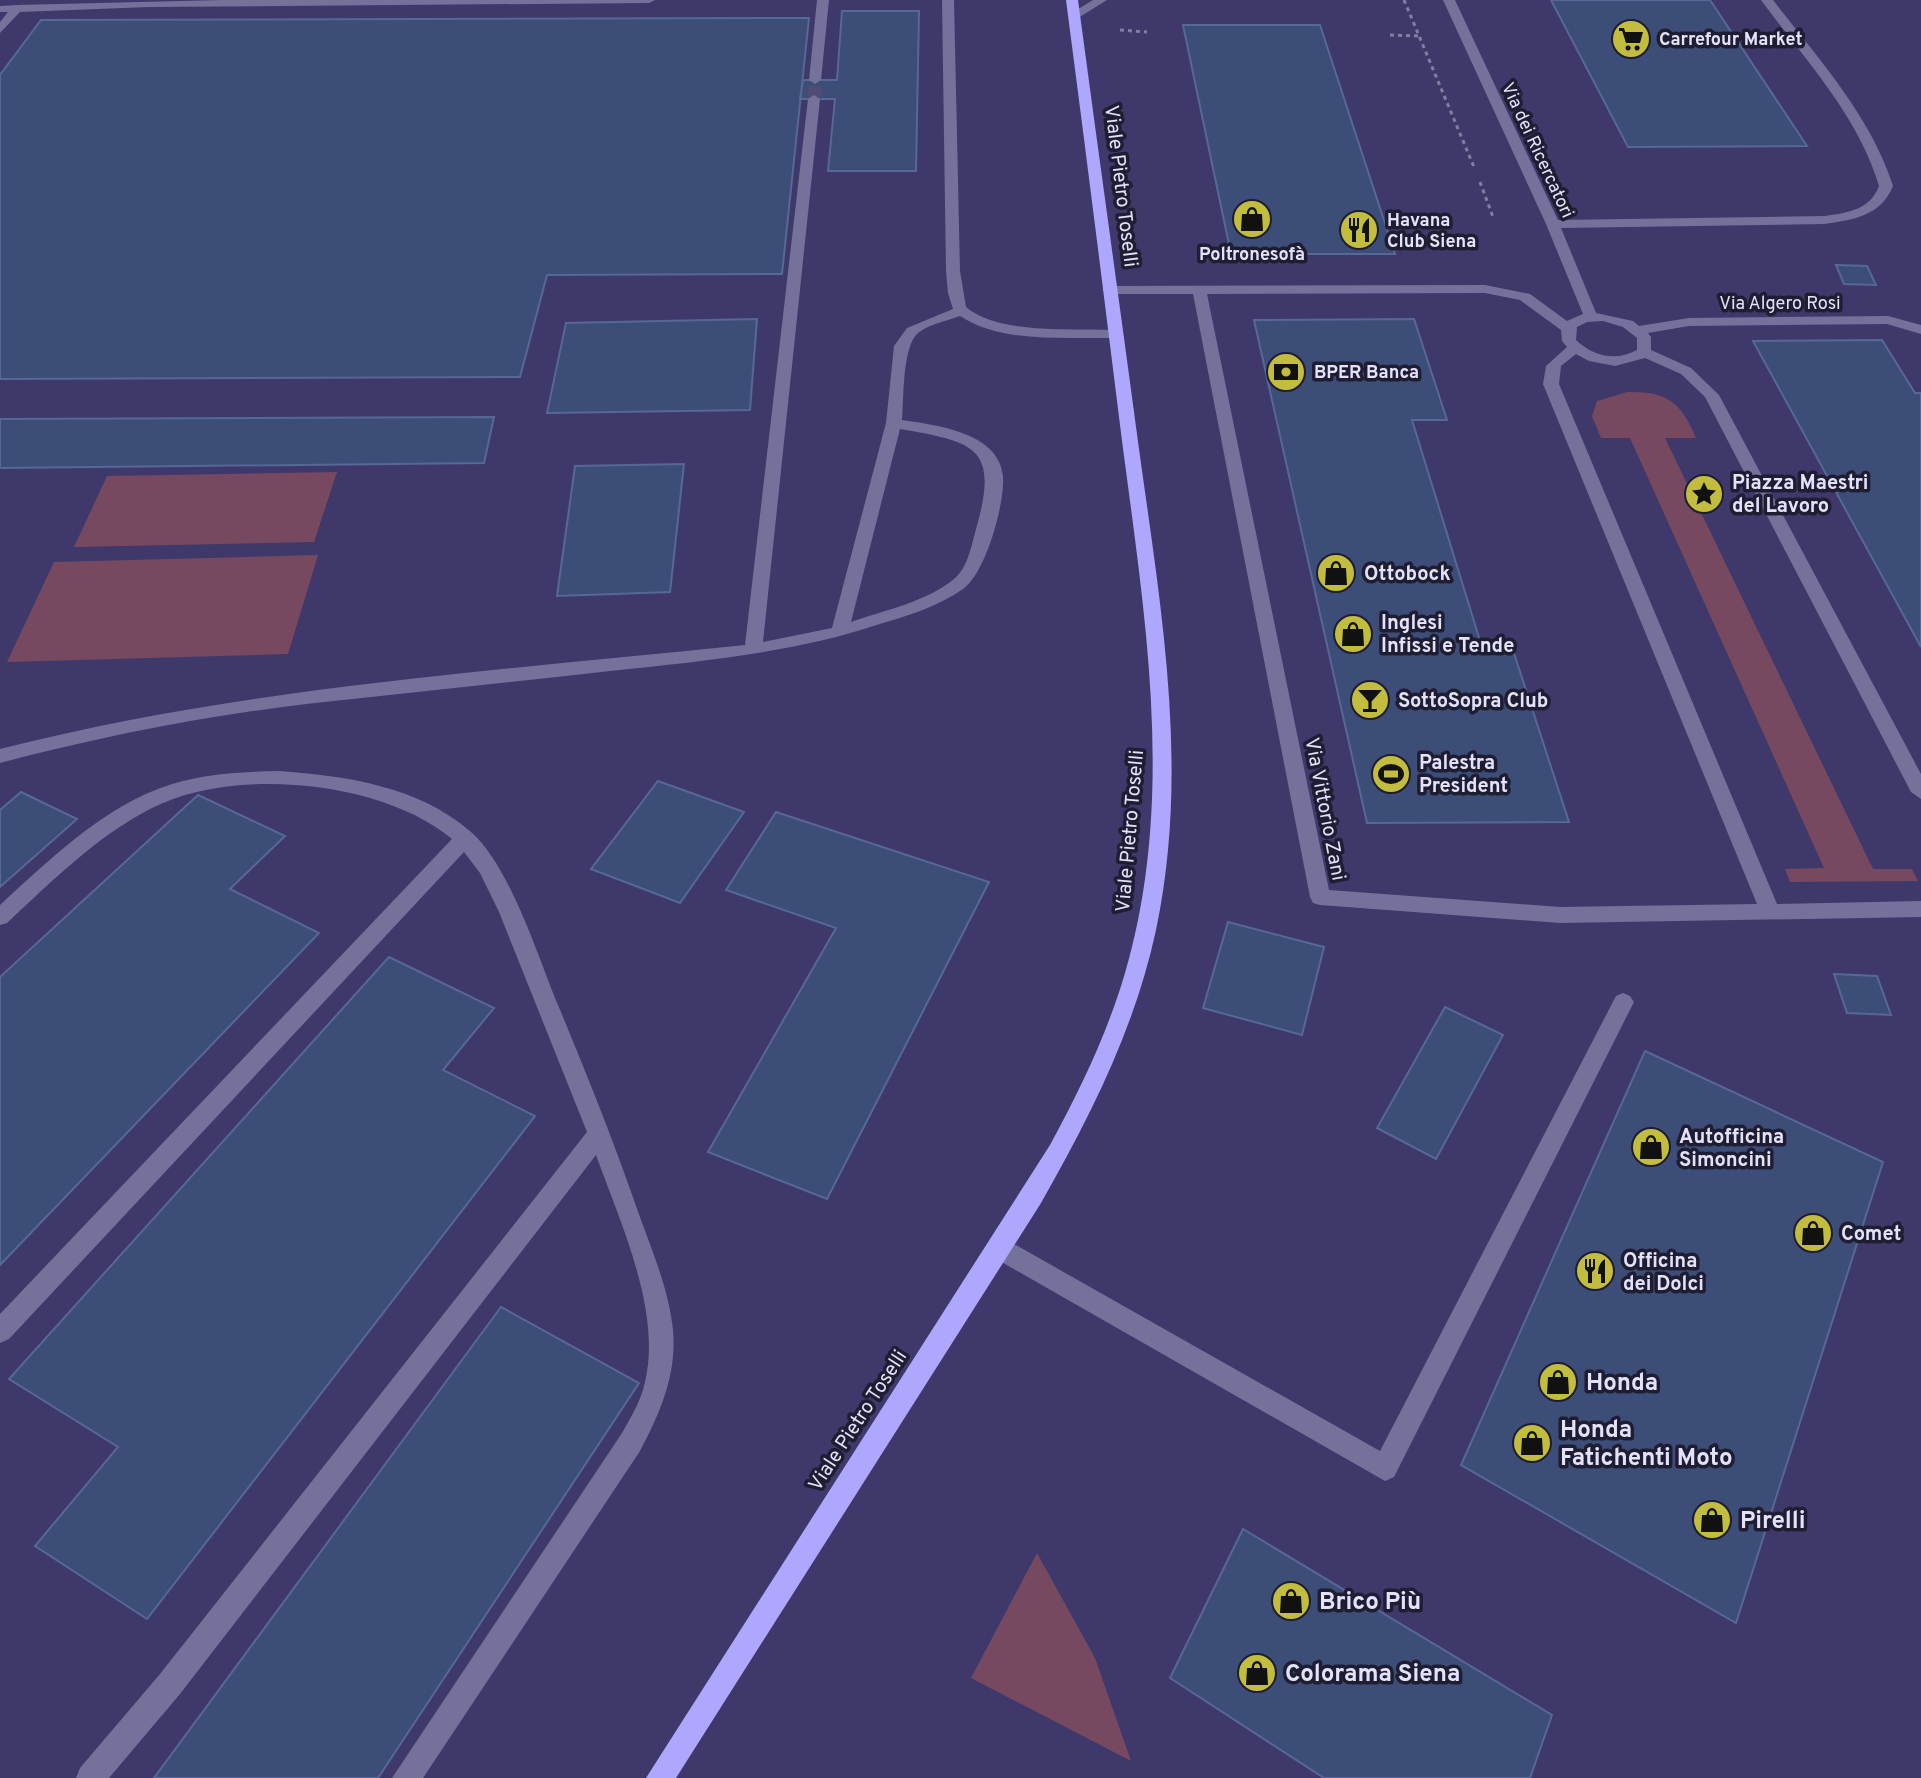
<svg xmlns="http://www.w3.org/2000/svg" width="1921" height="1778" font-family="Overpass,sans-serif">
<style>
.built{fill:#3f396b}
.green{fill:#764961}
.building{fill:#3c4d77;stroke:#566895;stroke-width:2}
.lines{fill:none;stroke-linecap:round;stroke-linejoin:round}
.minor-tunnel{stroke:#514c75;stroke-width:13;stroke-dasharray:13 6;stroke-linecap:butt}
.path{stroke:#817ea2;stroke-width:3;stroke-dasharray:4 4;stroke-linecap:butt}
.minor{fill:#74719b;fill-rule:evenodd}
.major{fill:#aea7fd;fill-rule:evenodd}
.labels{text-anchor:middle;stroke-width:7;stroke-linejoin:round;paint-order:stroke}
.far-poi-label{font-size:18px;font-weight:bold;fill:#e3e2fd;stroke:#1f1d31;text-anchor:start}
.far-street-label{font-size:18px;fill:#e3e2fd;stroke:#1f1d31}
.street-label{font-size:20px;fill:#e3e2fd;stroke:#1f1d31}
.poi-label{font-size:20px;font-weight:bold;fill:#e3e2fd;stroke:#1f1d31;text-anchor:start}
.near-poi-label{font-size:24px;font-weight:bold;fill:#e3e2fd;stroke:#1f1d31;text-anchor:start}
</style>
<rect width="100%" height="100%" fill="#37325d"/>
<path class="built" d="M0 0H1921V1778H0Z"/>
<path class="green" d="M1627 392C1667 391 1681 402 1696 438H1665L1873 869H1912L1918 881 1790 882 1785 869 1824 868 1630 438H1601L1592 416 1597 401Z
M337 472 314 542 74 547 107 476Z
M318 555 288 654 7 662 54 562Z
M1037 1553 1095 1658 1131 1761 971 1678Z"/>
<path class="building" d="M1551 0H1710L1807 146 1628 147Z
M842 11H919L916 171H828L835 99H800L803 80H837Z
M809 18 782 274 547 275 520 377 0 379V75L41 20Z
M1183 25H1320L1395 254H1231Z
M1836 265 1867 266 1876 285 1844 284Z
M757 319 750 410 547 413 566 323Z
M1414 319 1447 420H1412L1481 644H1511L1569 822 1367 823 1254 320Z
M1882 340 1915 393H1921V647L1753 341Z
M494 417 484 463 0 468V419Z
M684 464 670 592 557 596 575 466Z
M658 781 744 812 680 903 591 869Z
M21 792 77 819 0 887V810Z
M198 795 285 836 230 889 319 933 0 1265V977Z
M776 812 989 882 827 1199 708 1152 836 928 726 890Z
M1228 922 1324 947 1302 1035 1203 1008Z
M389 957 494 1008 443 1070 535 1116 147 1619 35 1546 118 1447 9 1379Z
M1834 974 1877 976 1891 1015 1847 1013Z
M1445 1007 1503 1035 1436 1159 1377 1128Z
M1645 1051 1883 1162 1736 1623 1461 1465Z
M501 1307 639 1383 378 1778H154Z
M1243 1529 1552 1715 1530 1778H1324L1170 1678Z"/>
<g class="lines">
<path class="minor-tunnel" d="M814 99 815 80"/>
<path class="path" d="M1404 0 1474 167
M1120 30 1147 32
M1390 35 1418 36
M1480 182 1493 217"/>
<path class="minor" d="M655 0 649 3 149 7 20 12 0 33V22L8 12H0V6L17 5 222 0Z
M817 0H829L821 80 815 84 809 80Z
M942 0H954L960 271 966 307C998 335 1075 328 1116 330L1123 334 1116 338C1068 337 1002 344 960 316 947 321 929 324 918 333 902 347 904 398 902 420 935 425 999 432 1003 476 1005 503 986 573 963 589 939 606 910 615 883 623 794 653 703 661 610 671 512 682 414 692 315 703 209 715 103 736 0 763V749C243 687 496 671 745 645L808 99 814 95 820 99 763 642 832 628 886 423 894 346 907 328 953 309 948 293 946 271ZM900 429C977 442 999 448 976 529 971 547 968 567 954 579 926 602 885 610 851 622Z
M1093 0H1107L1078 18H1070V14Z
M1443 0H1455L1558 220 1824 216C1847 213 1870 210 1879 186 1858 115 1804 59 1761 0H1773C1817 57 1871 116 1893 186 1881 216 1853 220 1824 224L1561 228 1596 313 1633 321 1639 326 1689 318 1888 316 1921 325V334L1887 324 1689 326 1648 333 1651 337V350L1691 368 1719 395 1921 774V799L1911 792 1705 397 1681 374 1645 358 1615 366 1589 361 1576 354 1561 366 1559 384 1777 904 1921 901V917L1560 923 1320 905 1313 903 1310 897 1193 294H1109L1102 290 1109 286 1485 285 1530 294 1567 321 1583 314 1546 224ZM1485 293 1520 300 1561 330 1562 341 1567 347 1546 366 1543 384 1757 904 1560 907 1329 890 1207 294ZM1603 321 1623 327 1637 338V350C1615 362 1593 356 1576 340L1577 327 1587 322Z
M279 771C346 776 419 786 471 832 510 866 538 957 558 1005 588 1077 616 1147 641 1220 654 1255 669 1292 673 1330 677 1375 660 1413 640 1451L423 1778H392L622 1433C631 1417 641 1401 645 1382 662 1311 620 1222 596 1155L180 1694 109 1778H76L80 1768 160 1674 587 1132 499 912 480 873 464 852 9 1339 0 1343V1314L452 839C382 780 231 766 150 809 96 837 51 882 7 923L0 925V905C47 862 98 812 158 789 197 774 237 772 279 771Z
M1623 993 1630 996 1634 1002 1394 1477 1385 1481 991 1256 987 1248 991 1240 999 1237 1007 1240 1380 1451 1616 996Z"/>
<path class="major" d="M1066 0H1078C1098 150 1119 299 1139 449 1161 609 1190 769 1156 930 1135 1028 1090 1117 1041 1203L676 1778H646L1050 1145C1080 1090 1107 1034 1125 973 1177 795 1144 612 1121 433 1103 288 1085 144 1066 0Z"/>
</g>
<defs>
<g id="supermarket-disc" transform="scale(2)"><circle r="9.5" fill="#c3bd3f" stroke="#1f1d31"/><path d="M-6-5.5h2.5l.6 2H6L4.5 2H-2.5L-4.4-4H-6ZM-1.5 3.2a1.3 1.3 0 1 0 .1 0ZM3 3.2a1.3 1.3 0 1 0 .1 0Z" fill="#111"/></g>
<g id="shop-disc" transform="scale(2)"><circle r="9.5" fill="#c3bd3f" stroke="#1f1d31"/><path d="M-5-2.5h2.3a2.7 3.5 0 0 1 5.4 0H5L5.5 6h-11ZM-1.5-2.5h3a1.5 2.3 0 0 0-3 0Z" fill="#111"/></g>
<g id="restaurant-disc" transform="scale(2)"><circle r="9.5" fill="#c3bd3f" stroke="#1f1d31"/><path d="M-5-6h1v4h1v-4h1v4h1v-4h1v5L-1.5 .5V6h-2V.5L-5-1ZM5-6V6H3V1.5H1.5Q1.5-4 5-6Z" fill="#111"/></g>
<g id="bank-disc" transform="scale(2)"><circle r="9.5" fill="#c3bd3f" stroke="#1f1d31"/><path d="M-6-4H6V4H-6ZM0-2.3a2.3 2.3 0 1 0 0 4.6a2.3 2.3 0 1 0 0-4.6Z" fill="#111"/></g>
<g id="sight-disc" transform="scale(2)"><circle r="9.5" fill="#c3bd3f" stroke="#1f1d31"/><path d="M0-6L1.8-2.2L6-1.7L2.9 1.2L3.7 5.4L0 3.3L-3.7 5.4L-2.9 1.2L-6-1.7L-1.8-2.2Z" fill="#111"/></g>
<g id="bar-disc" transform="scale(2)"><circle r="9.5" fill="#c3bd3f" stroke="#1f1d31"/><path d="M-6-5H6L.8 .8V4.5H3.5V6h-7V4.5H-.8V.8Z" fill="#111"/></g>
<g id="stadium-disc" transform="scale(2)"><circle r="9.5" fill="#c3bd3f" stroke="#1f1d31"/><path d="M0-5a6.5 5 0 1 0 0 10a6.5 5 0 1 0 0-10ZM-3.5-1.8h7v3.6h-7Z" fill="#111"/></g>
</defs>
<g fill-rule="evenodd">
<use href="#supermarket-disc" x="1631" y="39"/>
<use href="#shop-disc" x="1252" y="219"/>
<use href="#restaurant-disc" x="1359" y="230"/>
<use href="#bank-disc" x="1286" y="372"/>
<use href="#sight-disc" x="1704" y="494"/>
<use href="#shop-disc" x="1336" y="573"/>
<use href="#shop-disc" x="1353" y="634"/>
<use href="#bar-disc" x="1370" y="700"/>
<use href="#stadium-disc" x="1391" y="774"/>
<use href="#shop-disc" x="1651" y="1147"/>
<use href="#shop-disc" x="1813" y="1233"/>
<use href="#restaurant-disc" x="1595" y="1271"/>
<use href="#shop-disc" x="1558" y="1382"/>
<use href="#shop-disc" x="1532" y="1443"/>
<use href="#shop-disc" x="1712" y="1520"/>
<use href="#shop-disc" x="1291" y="1601"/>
<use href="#shop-disc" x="1257" y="1673"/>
</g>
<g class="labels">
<g class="far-poi-label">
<text x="1659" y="45">Carrefour Market</text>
<text x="1387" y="226">Havana<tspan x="1387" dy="21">Club Siena</tspan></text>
<text x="1252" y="260" text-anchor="middle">Poltronesofà</text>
<text x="1314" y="378">BPER Banca</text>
</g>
<g class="far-street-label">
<text transform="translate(1538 150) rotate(65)" y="6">Via dei Ricercatori</text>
<text x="1780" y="309">Via Algero Rosi</text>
</g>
<g class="street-label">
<text transform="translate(1122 186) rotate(83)" y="7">Viale Pietro Toselli</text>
<text transform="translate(1326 809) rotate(79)" y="7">Via Vittorio Zani</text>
<text transform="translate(1129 831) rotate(-85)" y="7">Viale Pietro Toselli</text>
<text transform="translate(857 1420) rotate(-57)" y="7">Viale Pietro Toselli</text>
</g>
<g class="poi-label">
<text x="1732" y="489">Piazza Maestri<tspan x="1732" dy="23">del Lavoro</tspan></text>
<text x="1364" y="580">Ottobock</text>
<text x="1381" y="629">Inglesi<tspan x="1381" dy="23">Infissi e Tende</tspan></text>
<text x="1398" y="707">SottoSopra Club</text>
<text x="1419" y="769">Palestra<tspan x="1419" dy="23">President</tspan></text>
<text x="1679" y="1143">Autofficina<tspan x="1679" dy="23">Simoncini</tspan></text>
<text x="1841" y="1240">Comet</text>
<text x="1623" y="1267">Officina<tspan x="1623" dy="23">dei Dolci</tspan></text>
</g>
<g class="near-poi-label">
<text x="1586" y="1390">Honda</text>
<text x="1560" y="1437">Honda<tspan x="1560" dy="28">Fatichenti Moto</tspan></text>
<text x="1740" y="1528">Pirelli</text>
<text x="1319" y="1609">Brico Più</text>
<text x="1285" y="1681">Colorama Siena</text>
</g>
</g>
</svg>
